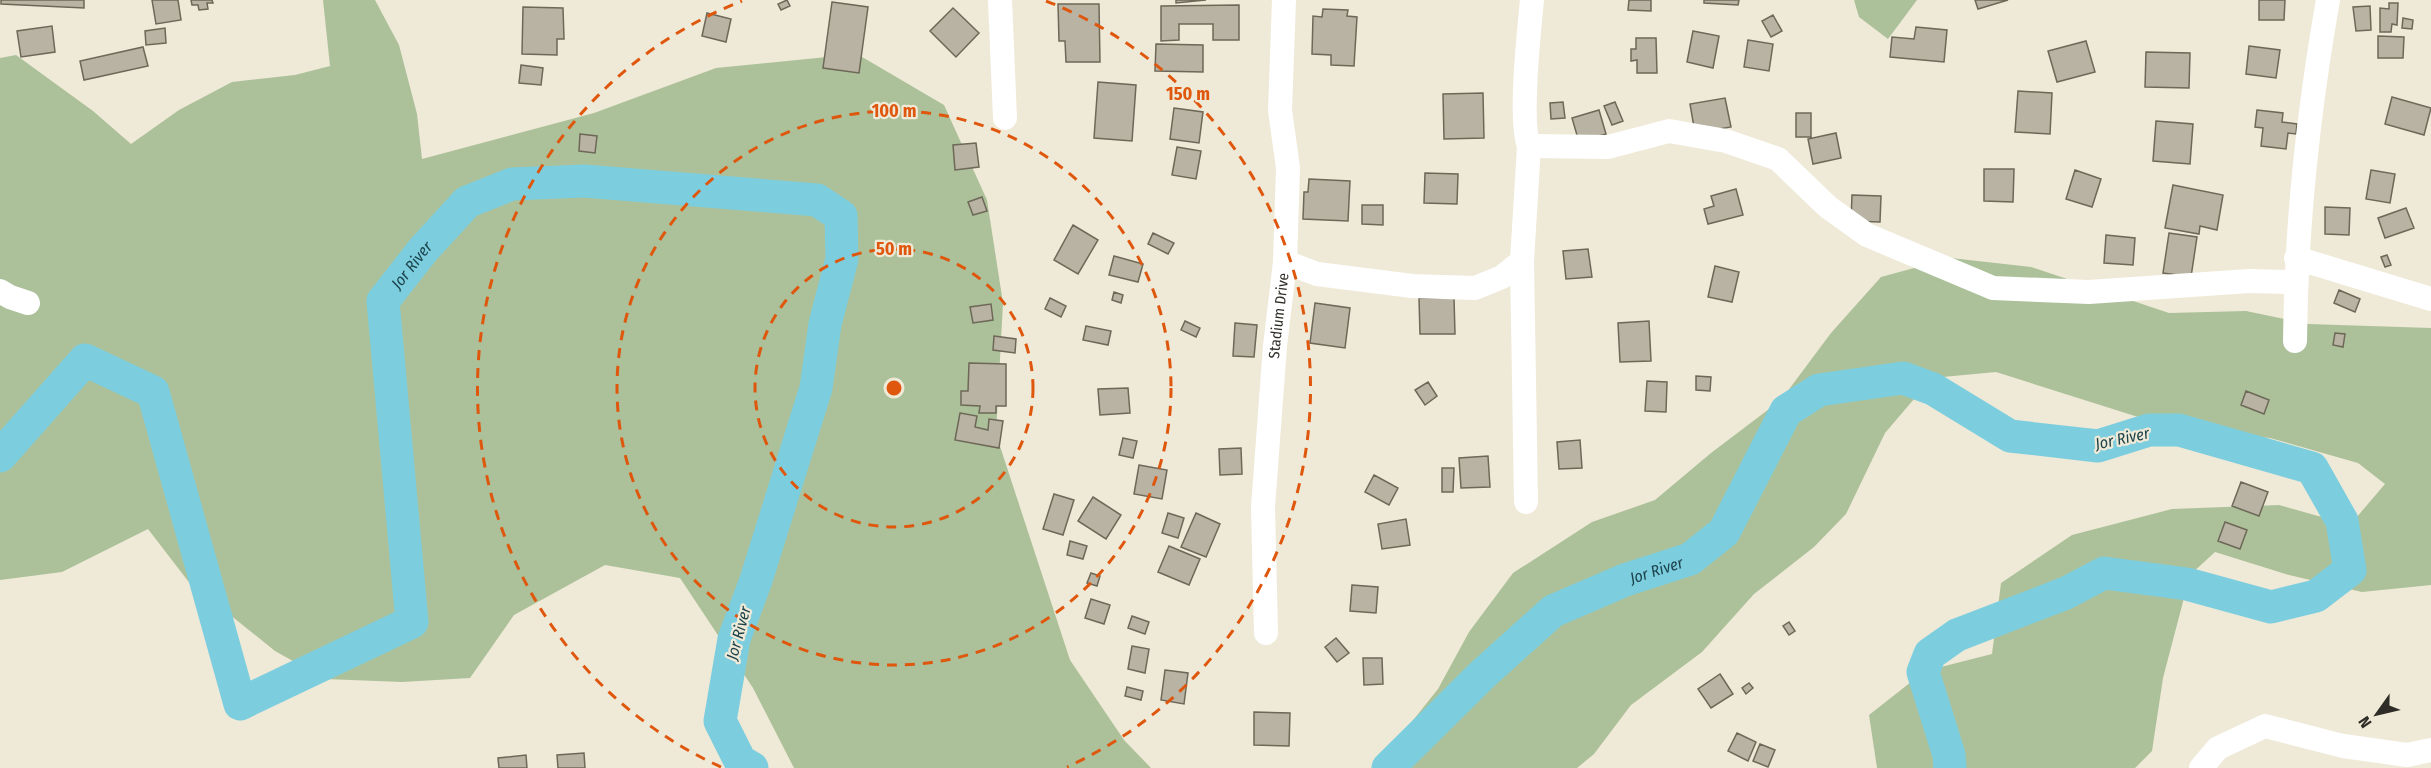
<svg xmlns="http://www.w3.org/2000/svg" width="2431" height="768" font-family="'Fira Sans Condensed',sans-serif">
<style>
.green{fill:#acc199}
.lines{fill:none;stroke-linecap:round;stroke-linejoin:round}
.river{stroke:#7ccedf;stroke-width:33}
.building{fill:#b8b3a2;stroke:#6d6858;stroke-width:1.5}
.minor{stroke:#fff;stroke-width:24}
.ring{fill:none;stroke:#df570d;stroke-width:3;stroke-dasharray:10 8}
.labels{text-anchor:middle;stroke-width:4.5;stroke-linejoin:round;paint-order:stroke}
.street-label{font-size:15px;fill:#2e2c26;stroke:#efe9d7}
.water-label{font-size:16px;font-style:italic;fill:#1c434b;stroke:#efe9d7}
.centre{fill:#df570d;stroke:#efe9d7;stroke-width:3}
.ring-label{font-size:18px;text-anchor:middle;font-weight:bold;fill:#df570d;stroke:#efe9d7;stroke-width:4.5;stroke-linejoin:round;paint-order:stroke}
</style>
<rect width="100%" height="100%" fill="#efe9d7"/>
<path class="green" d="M323 0H375L399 45 417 114 422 159 594 113 716 68 857 54 944 105 987 200 1003 303 996 434 1070 660 1124 740 1151 768H794L753 688 680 578 605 565 514 615 470 678 402 682 325 679 275 651 188 581 148 529 62 572 0 580V58L16 55 93 111 131 144 179 110 232 82 295 75 330 66Z
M1854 0H1917L1888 39 1859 17Z
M1951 258 2031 267 2169 313 2246 311 2308 324 2431 328V585L2362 592 2289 575 2215 552 2190 575 2163 678 2152 751 2135 768H1877L1869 715 1925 671 1992 654 2001 583 2072 535 2172 509 2279 505 2350 525 2385 484 2358 463 2270 438 2173 428 1996 372 1932 378 1885 433 1846 514 1814 547 1754 594 1702 652 1631 705 1594 754 1577 768H1375L1438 689 1469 632 1513 573 1592 522 1655 500 1711 453 1781 400 1831 333 1881 277Z"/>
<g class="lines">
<g class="river">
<path id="s1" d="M0 456 85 360 153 392 240 704 412 622 383 301 423 250 467 202 512 184 584 181 817 200 841 216 842 259 825 324 816 388 756 580 734 639 720 721 740 761 752 768"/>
<path id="s2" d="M1388 768 1483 674 1553 611 1625 580 1690 559 1724 532 1786 411 1819 390 1903 378 1933 389 2010 436 2098 446 2149 430H2179L2312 468 2342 521 2350 570 2316 596 2271 607 2187 584 2104 573 2066 593 1957 635 1930 654 1923 672 1949 755 1950 768"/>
</g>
</g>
<path class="building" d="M1 0H84V8L1 4Z
M152 0H178L181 20 156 24Z
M191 0H212L213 3H207L208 9 199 10 198 5H192Z
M787 0 790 6 781 10 778 4Z
M1176 0H1206L1176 3Z
M1629 0H1651V11L1628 10Z
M1704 0H1739L1738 5 1704 3Z
M1975 0H2008L1978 9Z
M2259 0H2285L2284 20H2259Z
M832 2 868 7 859 73 823 68Z
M2389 3H2398L2397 25 2392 24 2391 32H2380V8L2389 9Z
M1058 4H1099L1100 62H1066L1065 41H1059Z
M1239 5V40H1213V24H1179V40L1161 41V6Z
M2370 6 2371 30 2356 31 2353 7Z
M523 7 563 8 564 39H557V55L522 54Z
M953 8 979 33 956 57 930 31Z
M1323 9 1348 10 1347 16 1357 17 1354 66 1331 65V55L1312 54 1313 16 1322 17Z
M707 13 731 19 726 42 702 36Z
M1773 15 1782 31 1771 37 1762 21Z
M2403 18 2413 20 2412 29 2402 28Z
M52 26 55 52 21 57 17 31Z
M1916 27 1947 30 1944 62 1890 57 1892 37 1914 39Z
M165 28 166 43 146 45 145 31Z
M1693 31 1719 36 1713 68 1687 62Z
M2378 36 2404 37 2403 58H2378Z
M1636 38H1656L1657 73H1637V60L1631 61V49H1636Z
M1748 40 1773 44 1769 71 1744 67Z
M2086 41 2095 72 2057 82 2048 51Z
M1156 44 1203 45V72L1155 71Z
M2249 46 2280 50 2276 78 2246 74Z
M143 47 148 66 84 80 80 61Z
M2146 52 2190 53 2189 88 2145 87Z
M521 65 543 68 541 85 519 83Z
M1098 82 1136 85 1132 141 1094 138Z
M2018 91 2052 93 2050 134 2015 132Z
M1483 93 1484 138 1444 139 1443 94Z
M2392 97 2431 108 2424 135 2385 124Z
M1725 98 1731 127 1695 133 1690 104Z
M1563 102 1565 118 1551 119 1550 103Z
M1615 102 1623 121 1612 125 1604 106Z
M1174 108 1203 112 1199 143 1170 139Z
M1599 110 1606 134 1579 142 1572 118Z
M2257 110 2283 113 2282 122 2297 124 2296 134 2288 133 2286 149 2261 146 2263 128 2255 127Z
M1796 113H1811V137H1796Z
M2156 121 2193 124 2190 164 2153 161Z
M1836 133 1841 158 1813 164 1808 139Z
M580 134 597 136 595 153 579 151Z
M976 143 979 167 955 170 953 145Z
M1177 147 1201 151 1196 179 1172 175Z
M1984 169H2014L2013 202 1984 201Z
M2075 170 2101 179 2092 207 2066 199Z
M2371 170 2395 174 2390 203 2366 199Z
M1425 173 1458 174 1457 204 1424 203Z
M1309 179 1350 181 1348 221 1303 219 1304 192H1308Z
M2173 185 2223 195 2217 230 2200 226 2199 234 2165 228Z
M1736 189 1743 215 1708 224 1704 209 1714 206 1711 196Z
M1852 195 1881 196 1880 222 1851 221Z
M982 197 987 211 973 215 968 202Z
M1362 205H1383V225L1362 224Z
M2325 207 2350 208 2349 235 2325 234Z
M2406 208 2414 228 2385 238 2378 218Z
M1073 225 1098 240 1078 274 1054 260Z
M1153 233 1174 243 1168 254 1148 244Z
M2169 233 2197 237 2191 277 2163 273Z
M2106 235 2135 238 2133 265 2104 263Z
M1588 249 1592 277 1566 279 1563 251Z
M2387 255 2391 265 2385 267 2381 257Z
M1114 256 1143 264 1138 282 1109 275Z
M1715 266 1739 272 1732 302 1708 297Z
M2339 290 2360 299 2355 312 2334 303Z
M1114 292 1123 295 1121 303 1112 300Z
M1050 298 1066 306 1061 317 1045 309Z
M1419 298H1454L1455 334H1420Z
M1315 303 1350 308 1345 348 1310 343Z
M991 304 993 320 973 323 970 307Z
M1185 321 1200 328 1196 337 1181 330Z
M1649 321 1651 361 1620 362 1618 323Z
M1235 323 1257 325 1254 357 1233 356Z
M1086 326 1111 331 1108 345 1083 340Z
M2335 333 2345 334 2343 347 2333 345Z
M994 336 1016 339 1015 353 993 350Z
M969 363 1006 364V406H996V413H979L980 406 961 405V391H968Z
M1696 376 1711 377 1710 391 1696 390Z
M1647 381 1667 382 1666 412 1645 411Z
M1428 382 1437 396 1425 405 1415 390Z
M1128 388 1130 413 1100 415 1098 389Z
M2246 391 2269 400 2264 414 2241 405Z
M960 413 977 416 975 427 988 430 989 419 1003 421 999 448 955 440Z
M1123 438 1137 441 1133 458 1119 455Z
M1580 440 1582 468 1559 469 1557 442Z
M1241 448 1242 474 1220 475 1219 449Z
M1488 456 1490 487 1461 488 1459 458Z
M1139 465 1167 470 1162 499 1134 494Z
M1442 468H1454L1453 492H1442Z
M1374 475 1398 488 1389 505 1365 492Z
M2241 482 2268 492 2259 516 2232 506Z
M1054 494 1074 500 1063 535 1043 529Z
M1093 497 1121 515 1106 539 1078 521Z
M1168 513 1184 518 1178 538 1162 533Z
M1196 513 1220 524 1206 557 1181 547Z
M1406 519 1410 545 1382 549 1378 524Z
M2225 522 2247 530 2240 549 2218 541Z
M1070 541 1087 546 1083 559 1067 555Z
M1169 546 1200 559 1189 585 1158 572Z
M1091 573 1100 576 1097 586 1087 583Z
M1352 585 1378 587 1376 613 1350 611Z
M1091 599 1110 605 1104 624 1085 618Z
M1132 616 1149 622 1145 634 1128 628Z
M1789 622 1795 631 1789 635 1783 626Z
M1336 638 1349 653 1337 662 1325 647Z
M1132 646 1149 649 1145 673 1128 669Z
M1363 658H1382L1383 684 1364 685Z
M1165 670 1188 673 1184 704 1161 700Z
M1720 674 1733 694 1711 708 1698 689Z
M1749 683 1753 688 1746 694 1742 688Z
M1127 687 1143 691 1141 700 1125 696Z
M1254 712 1290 713 1289 746 1254 745Z
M1737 733 1756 742 1748 761 1728 751Z
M1760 744 1775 750 1768 767 1753 761Z
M584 753 585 768H558L557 755Z
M526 755 527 768H499L498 758Z"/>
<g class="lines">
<g class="minor">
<path d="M1000 0 1005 118"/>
<path d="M1529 146 1608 147 1669 131 1726 141 1778 159 1828 207 1867 235 1993 288 2089 292 2249 281 2287 282 2296 287"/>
<path d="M2296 258 2431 299"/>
<path d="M1522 261 1526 502"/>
<path d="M1285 262 1317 274 1412 286 1475 288 1502 277 1522 261 1529 146C1519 122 1529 31 1532 0"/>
<path d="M0 291 10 297 28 303"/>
<path d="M2295 341C2296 226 2308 113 2328 0"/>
<path id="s3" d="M1266 633 1263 507 1275 346 1285 262 1288 168 1280 110 1284 0"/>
<path d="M2201 768 2218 748 2265 726 2343 746 2407 755 2431 750"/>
</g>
</g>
<g class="ring">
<circle cx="894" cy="388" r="139"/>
<circle cx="894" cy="388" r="277"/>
<path d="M721 767A416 416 0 0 1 742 1M1046 1A416 416 0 0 1 1067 767"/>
</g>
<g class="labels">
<g class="street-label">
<text dy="5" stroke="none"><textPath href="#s3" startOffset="318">Stadium Drive</textPath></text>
</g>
<g class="water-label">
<text dy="6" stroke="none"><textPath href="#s1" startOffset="1086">Jor River</textPath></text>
<text transform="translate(2122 438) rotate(-12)" y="6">Jor River</text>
<text dy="6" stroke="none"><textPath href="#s2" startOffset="339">Jor River</textPath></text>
<text transform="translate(738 633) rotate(-75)" y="6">Jor River</text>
</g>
</g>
<circle cx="894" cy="388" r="9" class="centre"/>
<g class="ring-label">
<text x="1188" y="100">150 m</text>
<text x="894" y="117">100 m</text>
<text x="894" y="255">50 m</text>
</g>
<g transform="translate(2377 714) rotate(236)" stroke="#efe9d7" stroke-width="4.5" paint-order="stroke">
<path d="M0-4.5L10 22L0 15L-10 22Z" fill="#2e2c26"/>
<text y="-9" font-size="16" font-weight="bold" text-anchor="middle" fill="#2e2c26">N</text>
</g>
</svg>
